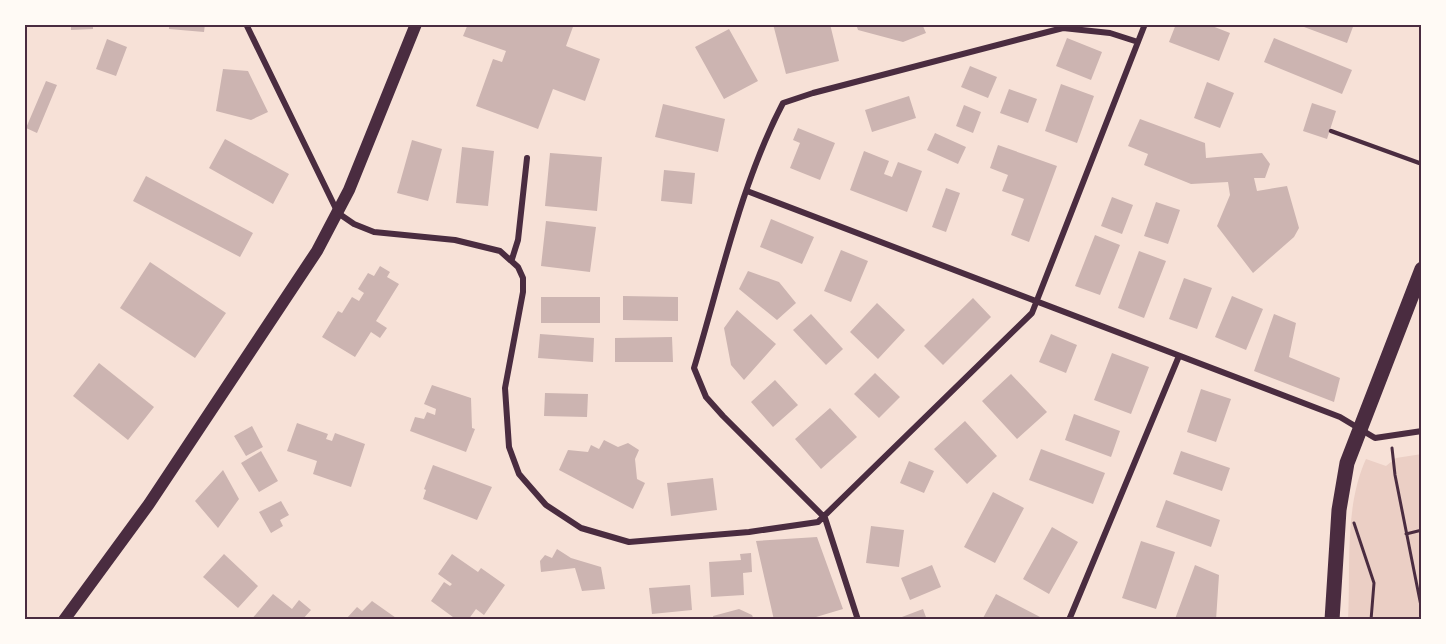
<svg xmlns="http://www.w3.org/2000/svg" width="1446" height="644" font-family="'Noto Sans',sans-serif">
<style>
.green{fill:#ebcfc5}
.building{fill:#ccb4b1}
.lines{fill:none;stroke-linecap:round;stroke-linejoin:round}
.path{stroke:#4a2c40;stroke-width:3}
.service{stroke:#4a2c40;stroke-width:4.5}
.minor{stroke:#4a2c40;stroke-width:6}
.secondary{stroke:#4a2c40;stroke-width:12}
.primary{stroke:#4a2c40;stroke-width:15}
.neatline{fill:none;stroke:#4a2c40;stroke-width:2}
</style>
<rect width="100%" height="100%" fill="#f7e1d7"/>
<path class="green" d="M1422 454V620H1348C1351 567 1344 507 1366 459L1386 466 1396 458Z"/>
<path class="building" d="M71 24H93V29L71 30Z
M169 24H205L204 32 169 29Z
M468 24H533L541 27 542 24H574L566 46 600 59 585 101 553 89 538 129 476 106 493 59 502 62 506 51 463 36Z
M773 24H830L839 61 786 74Z
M856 24H922L926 33 903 42 858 30Z
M1176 24H1207L1230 33 1219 61 1169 42Z
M1296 24H1354L1347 43Z
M729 29 758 81 724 99 695 47Z
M1067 38 1102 52 1091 80 1056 66Z
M1274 38 1352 70 1342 94 1264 62Z
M107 39 127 47 116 76 96 69Z
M970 66 997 77 988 98 961 87Z
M223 69 248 71 268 112 251 120 216 111Z
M46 81 57 85 37 133 26 128Z
M1207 82 1234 93 1220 128 1194 118Z
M1061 84 1094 96 1077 143 1045 131Z
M1009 89 1037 99 1028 123 1000 113Z
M909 96 916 118 872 132 865 110Z
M1312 103 1336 111 1327 139 1303 131Z
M663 104 725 119 718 152 655 137Z
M964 105 981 112 973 133 956 126Z
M1140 119 1205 143 1206 158 1262 153 1270 164 1265 178H1254L1257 191 1287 186 1299 228 1294 237 1253 273 1217 226 1230 195 1228 182 1191 184 1144 165 1148 154 1128 146Z
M798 128 835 143 820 180 790 168 800 143 793 140Z
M935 133 966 147 958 164 927 150Z
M225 139 289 174 273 204 209 168Z
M412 140 442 149 428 201 397 193Z
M998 145 1057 166 1029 242 1011 235 1024 199 1002 191 1008 175 990 168Z
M462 147 494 151 488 206 456 203Z
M864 151 889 161 884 174 892 177 898 162 922 171 907 212 850 190Z
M550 153 602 157 597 211 545 206Z
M664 170 695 173 692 204 661 201Z
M146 176 253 233 240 257 133 201Z
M946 188 960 193 946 232 932 227Z
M1112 197 1133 205 1122 234 1101 226Z
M1156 202 1180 210 1168 244 1144 236Z
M771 219 814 237 802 264 760 247Z
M546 221 596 227 590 272 541 266Z
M1095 235 1120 245 1100 295 1075 286Z
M841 250 868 261 851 302 824 291Z
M1139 251 1166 261 1144 318 1118 308Z
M150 262 226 313 195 358 120 308Z
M380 266 390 272 387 277 399 284 376 321 387 328 380 338 371 332 355 357 322 337 338 311 342 313 352 297 359 301 364 293 358 289 368 273 374 276Z
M748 271 779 282 796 303 777 320 739 289Z
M1184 278 1212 288 1197 329 1169 319Z
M623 296 678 297V321L623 320Z
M1232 296 1263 309 1246 350 1215 337Z
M541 297H600V323H541Z
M973 298 991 317 943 365 924 346Z
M877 303 905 330 878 359 850 332Z
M737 310 776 344 744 380 731 365 724 328Z
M811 314 843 349 826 365 793 330Z
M1274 314 1296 323 1289 357 1340 378 1334 402 1254 371Z
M540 334 594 338 593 362 538 358Z
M1051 334 1077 345 1066 373 1039 362Z
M672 337 673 362H615V338Z
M1112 353 1149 367 1131 414 1094 400Z
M99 363 154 407 128 440 73 396Z
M875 373 900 397 879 418 854 394Z
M1011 374 1047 412 1017 439 982 401Z
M775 380 798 405 773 427 751 402Z
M432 385 471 398 472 428 475 429 466 452 410 431 415 417 424 419 427 412 435 415 436 409 424 404Z
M1201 389 1231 399 1216 442 1187 432Z
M545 393 588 394 587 417 544 416Z
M830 408 857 437 821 469 795 439Z
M1074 414 1120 431 1111 457 1065 440Z
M965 421 997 456 967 484 934 449Z
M297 423 328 434 326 439 332 441 335 433 365 444 351 487 313 474 317 461 287 451Z
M252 426 263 447 246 456 234 436Z
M604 440 618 447 628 443 639 450 635 459 637 479 645 483 633 509 559 470 568 450 588 452 591 445 599 449Z
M1041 449 1105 473 1093 504 1029 480Z
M261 451 278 481 259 492 241 463Z
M1181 451 1230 468 1222 491 1173 474Z
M909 461 934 471 924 493 900 483Z
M433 465 492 487 477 520 423 499 426 490 424 489Z
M223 470 239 499 218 528 195 501Z
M713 478 717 510 671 516 667 483Z
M993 492 1024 508 995 563 964 547Z
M1166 500 1220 520 1211 547 1156 527Z
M281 501 289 515 280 520 283 526 271 533 259 512Z
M871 526 904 530 899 567 866 563Z
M1052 527 1078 542 1049 594 1023 579Z
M817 537 843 609 806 620H774L756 541Z
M1141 541 1175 552 1156 609 1122 598Z
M557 549 571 558 601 567 605 589 582 591 575 568 541 572 540 561 545 555 552 558Z
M751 553 752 572 743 573 744 595 711 597 709 562 741 560 740 554Z
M224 554 258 586 238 608 203 577Z
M452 554 478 572 481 568 505 585 484 615 476 609 468 620H457L431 601 444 582 450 586 452 584 438 574Z
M932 565 941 587 910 600 901 578Z
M1195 565 1219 575 1216 620 1175 619Z
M690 585 692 610 652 614 649 588Z
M273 594 292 609 299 600 311 610 302 620H251Z
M996 594 1042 618 1041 620H982Z
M372 601 399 620 347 618 357 607 362 611Z
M739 609 752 615 754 620H714L713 616Z
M923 609 927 620H894Z"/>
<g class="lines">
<path class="path" d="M1392 448 1395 475 1422 611
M1354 523 1374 583 1371 620
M1406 534 1422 530"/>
<path class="service" d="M1331 131 1422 164"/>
<path class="minor" d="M246 24 338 213 354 224 374 232 455 240 500 251 518 267 523 278V292L505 388 509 447 519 474 546 505 581 528 629 542 749 532 818 522 1032 313 1145 24
M747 191 1340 417 1375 438 1422 431
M512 259 518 240 527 158
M858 620 825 518 723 416 706 397 694 368C720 282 741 183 783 103L813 93 1063 28 1110 33 1138 42
M1069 620 1179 356"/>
<path class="secondary" d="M64 620 149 504 317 251 349 190 416 24"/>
<path class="primary" d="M1332 620 1339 510 1347 463 1422 269"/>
</g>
<rect width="1446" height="644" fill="none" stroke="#fffaf5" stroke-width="51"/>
<rect x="26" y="26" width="1394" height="592" class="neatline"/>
</svg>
